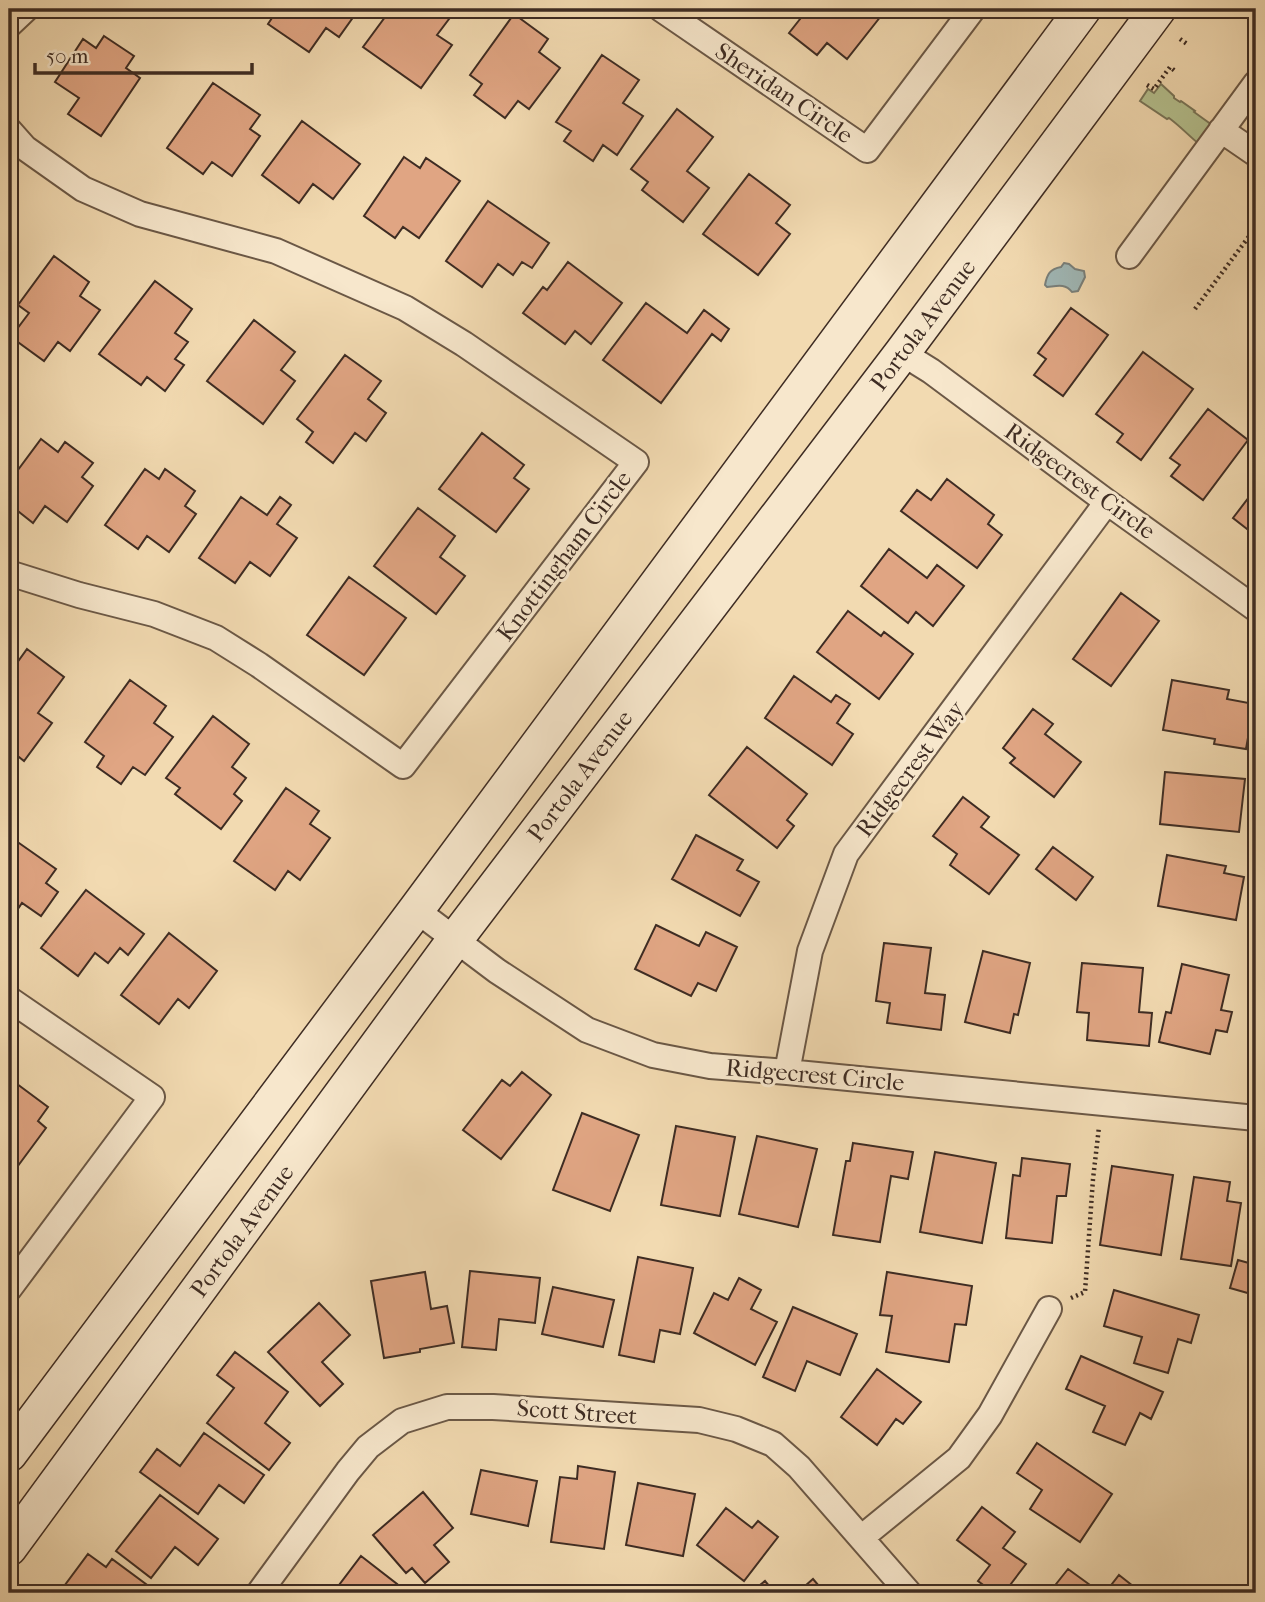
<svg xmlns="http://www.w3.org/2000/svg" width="1265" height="1602" font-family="'IM FELL French Canon',serif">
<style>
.green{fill:#b5c18f;stroke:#7a7659;stroke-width:2}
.water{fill:#a0b8b7;stroke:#79807c;stroke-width:2}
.building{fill:#e0a583;stroke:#3e2c23;stroke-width:2}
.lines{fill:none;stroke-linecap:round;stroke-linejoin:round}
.street-casing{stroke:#6b5846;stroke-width:28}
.secondary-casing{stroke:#3e2c23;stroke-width:38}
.path{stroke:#3e2c23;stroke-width:4.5;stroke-dasharray:2 3.5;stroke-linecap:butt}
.street{stroke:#f7e7cc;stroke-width:24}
.secondary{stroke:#f7e7cc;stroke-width:35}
.labels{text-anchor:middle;stroke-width:6;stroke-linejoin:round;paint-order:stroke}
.street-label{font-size:24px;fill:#3e2c23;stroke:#f7e7cc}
</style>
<rect width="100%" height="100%" fill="#f2dab1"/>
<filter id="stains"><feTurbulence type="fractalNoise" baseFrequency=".00286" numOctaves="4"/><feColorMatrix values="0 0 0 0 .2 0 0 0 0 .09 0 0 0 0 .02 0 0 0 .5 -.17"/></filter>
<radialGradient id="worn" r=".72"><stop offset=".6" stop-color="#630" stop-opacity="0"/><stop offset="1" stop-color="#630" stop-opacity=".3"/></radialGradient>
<path class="green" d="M1161 84 1174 96V98L1180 102 1181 101 1195 111 1194 112 1212 125 1199 144C1188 135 1180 126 1169 118L1167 119 1140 101 1148 89 1154 93Z"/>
<path class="water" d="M1064 263 1069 264 1075 269 1084 271 1085 277 1078 291 1072 292C1065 283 1057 286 1047 287L1045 285C1047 274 1050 269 1061 267Z"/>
<path class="building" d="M278 9H359L339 37 326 28 309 52 268 24Z
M391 9H443L452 15 437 35 452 45 421 88 363 47Z
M808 9H872L881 16 847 59 827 43 817 55 789 33Z
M514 14 548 39 539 52 560 68 529 109 518 101 505 118 474 95 482 84 470 75Z
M104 36 134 56 126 68 140 78 101 136 68 114 79 98 55 82 83 39 96 48Z
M602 55 639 80 623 103 643 116 617 155 603 145 593 161 564 141 571 131 556 122Z
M213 83 260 115 250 129 260 136 232 176 212 162 203 174 167 148Z
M677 109 713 137 687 171 709 188 683 222 642 190 648 182 631 169Z
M302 121 360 164 333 199 313 184 299 203 262 175Z
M404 157 420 168 426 158 460 181 419 238 403 227 395 238 364 216Z
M749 174 790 205 776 223 790 234 758 275 703 234Z
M488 201 549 243 532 268 522 262 513 275 498 264 482 287 446 261Z
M54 256 89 282 80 296 100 310 70 351 58 342 44 361 11 337 29 313 18 305Z
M568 262 622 303 591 344 575 331 565 344 523 313 543 287 547 290Z
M155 281 192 309 175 333 188 342 175 359 184 365 165 391 147 377 141 385 99 354Z
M646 303 687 333 704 310 729 329 721 341 712 334 661 403 603 360Z
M1071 308 1108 335 1063 396 1034 375 1046 359 1038 353Z
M254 320 295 352 281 370 295 381 263 424 207 381Z
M1143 352 1193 389 1141 460 1117 442 1123 434 1096 414Z
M345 355 381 381 368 399 386 413 366 441 355 433 333 463 306 442 313 432 297 419Z
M1208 409 1248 440 1203 500 1171 476 1180 465 1170 458Z
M482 433 524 465 514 478 529 489 496 532 439 489Z
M41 439 58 452 65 442 93 463 82 477 93 486 67 522 45 506 33 523 9 504V482Z
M145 469 159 479 165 469 195 491 185 506 196 514 169 552 147 536 138 549 105 525Z
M947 479 994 515 988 524 1002 535 977 568 901 511 917 490 931 500Z
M1256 488V536L1233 518Z
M241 497 267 515 280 497 291 505 277 524 297 538 270 576 250 562 235 583 199 558Z
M418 508 455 536 440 557 465 576 436 614 374 566Z
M889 549 927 578 937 565 964 586 933 626 916 612 908 623 861 586Z
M349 577 406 618 364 675 307 635Z
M1121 593 1159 621 1111 686 1073 659Z
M848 611 881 636 884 632 913 654 879 699 817 652Z
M27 649 64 677 38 713 52 723 24 761 9 749V674Z
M794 676 831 702 836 695 850 704 837 723 853 734 832 765 765 718Z
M130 680 166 706 154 723 173 737 145 775 133 767 121 784 97 767 104 756 85 742Z
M1172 680 1229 690 1227 699 1254 704 1246 749 1214 744 1215 739 1163 730Z
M1033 709 1053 724 1045 734 1081 762 1054 797 1010 763 1015 758 1003 748Z
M213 716 249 744 232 767 246 778 234 794 242 801 221 829 175 794 180 788 166 778Z
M747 747 807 794 787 820 794 826 777 848 709 795Z
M1165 772 1245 779 1239 832 1160 824Z
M286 788 319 811 310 824 330 838 300 880 288 871 275 890 234 861Z
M963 797 989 817 981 827 1019 855 989 894 950 865 957 854 933 836Z
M696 835 743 860 737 870 759 882 740 916 672 879Z
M9 836 56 869 46 883 58 892 41 916 22 903 9 922Z
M1053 847 1093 877 1076 900 1036 869Z
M1167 855 1226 866 1224 873 1244 877 1236 920 1158 906Z
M86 890 144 934 128 955 120 948 108 963 95 953 78 976 41 948Z
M656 925 699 946 706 932 737 947 716 991 698 983 691 996 635 969Z
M169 933 217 971 189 1008 178 999 159 1024 121 995Z
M884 943 931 948 925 993 945 995 941 1030 887 1023 890 1003 876 1001Z
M983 951 1030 963 1018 1015 1014 1014 1010 1033 965 1022Z
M1082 963 1143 968 1139 1012 1152 1013 1149 1046 1087 1040 1089 1013 1077 1012Z
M1182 964 1229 975 1221 1010 1232 1012 1227 1032 1216 1030 1210 1054 1159 1042 1166 1012 1171 1013Z
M522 1072 551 1095 501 1159 463 1130 502 1080 510 1086Z
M9 1078 48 1107 38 1121 46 1128 9 1178Z
M582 1113 639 1135 610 1211 553 1190Z
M676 1126 735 1137 720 1216 661 1205Z
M757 1136 817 1149 798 1227 739 1214Z
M853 1143 913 1152 908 1179 891 1176 880 1242 833 1235 846 1161H850Z
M935 1152 996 1163 982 1243 920 1232Z
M1022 1158 1070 1164 1066 1196H1057L1052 1243 1006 1238 1013 1175 1020 1176Z
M1112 1166 1173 1175 1161 1255 1100 1245Z
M1194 1177 1230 1182 1227 1201 1241 1203 1231 1266 1181 1259Z
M638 1257 693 1268 680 1334 660 1330 654 1362 619 1355Z
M1238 1260 1256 1265V1275L1251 1294 1230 1288Z
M470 1271 540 1278 535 1323 499 1319 496 1350 462 1347Z
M425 1272 431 1309 447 1306 454 1343 420 1349V1352L384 1358 371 1281Z
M887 1272 972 1286 966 1325 955 1324 949 1362 886 1352 892 1316 880 1315Z
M739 1278 761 1290 751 1309 777 1322 755 1365 694 1333 714 1293 728 1300Z
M553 1287 614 1300 603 1347 542 1334Z
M1114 1290 1199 1315 1191 1343 1178 1339 1168 1373 1134 1363 1142 1337 1104 1326Z
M319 1303 350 1335 322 1362 343 1384 320 1406 268 1352Z
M793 1307 857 1334 840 1375 807 1361 795 1391 763 1377Z
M235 1352 288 1392 265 1423 290 1443 269 1470 207 1423 234 1388 217 1375Z
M1081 1356 1163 1392 1151 1419 1140 1413 1125 1445 1093 1432 1105 1406 1066 1389Z
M877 1369 921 1402 903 1424 896 1419 877 1445 841 1417Z
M204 1433 264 1475 244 1503 219 1485 198 1514 140 1472 157 1449 180 1466Z
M1037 1443 1112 1494 1080 1542 1030 1509 1042 1490 1017 1473Z
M578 1466 615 1472 604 1549 551 1542 560 1477 577 1479Z
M481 1470 537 1481 528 1526 471 1514Z
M638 1483 695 1494 683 1556 626 1545Z
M423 1492 453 1528 434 1545 449 1562 425 1583 412 1568 406 1573 373 1535Z
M160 1495 218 1539 198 1565 175 1547 151 1578 116 1551Z
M982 1507 1015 1532 1003 1548 1026 1564 1004 1593H994L978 1581 990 1565 957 1540Z
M726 1508 752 1528 758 1521 778 1537 744 1581 697 1545Z
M88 1554 106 1567 112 1559 158 1593H59Z
M361 1556 397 1584 389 1593H333Z
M1068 1569 1101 1593H1049Z
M1119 1575 1138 1590 1136 1593H1105Z
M813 1579 825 1593H797Z
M765 1581 775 1593H750Z"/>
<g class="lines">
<g class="street-casing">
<path id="street" d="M661 9 867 150 973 9
M9 25 26 9
M9 130 25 148 83 189 140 214 276 251 405 308 464 344 636 462 403 766 259 665 216 638 154 614 79 595 9 573
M1221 130 1256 154
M1129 256 1256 83
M902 353 931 371 1107 502 1256 609
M416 910 497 971 587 1030 653 1055 710 1066 787 1072 1256 1118
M9 999 152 1097 9 1289
M787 1072 810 951 846 854 1107 502
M861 1538 959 1458 990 1415 1049 1309
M259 1593 348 1471 368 1447 402 1421 447 1407H493L699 1420 736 1429 773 1444 799 1467 909 1593"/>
</g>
<g class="secondary-casing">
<path id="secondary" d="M9 1454 416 910 1083 9
M9 1548 454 941 902 353 1158 9"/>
</g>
<path class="path" d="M1209 9 1212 11
M1180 39 1187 44
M1147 85 1154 89 1170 67 1175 71
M1195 309 1256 227
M1071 1298 1085 1292 1093 1179 1099 1127"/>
<use href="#street" class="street"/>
<use href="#secondary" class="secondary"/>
</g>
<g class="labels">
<g class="street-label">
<text transform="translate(784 93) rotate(34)" y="8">Sheridan Circle</text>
<text transform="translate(923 325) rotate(-53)" y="8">Portola Avenue</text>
<text transform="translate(1080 481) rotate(36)" y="8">Ridgecrest Circle</text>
<text transform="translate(564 556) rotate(-53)" y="8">Knottingham Circle</text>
<text transform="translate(910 769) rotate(-53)" y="8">Ridgecrest Way</text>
<text transform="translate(580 776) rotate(-53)" y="8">Portola Avenue</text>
<text transform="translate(815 1075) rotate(5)" y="8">Ridgecrest Circle</text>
<text transform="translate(242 1231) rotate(-54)" y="8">Portola Avenue</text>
<text transform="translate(577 1412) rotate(4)" y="8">Scott Street</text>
</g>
</g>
<rect width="1265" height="1602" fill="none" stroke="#f2dab1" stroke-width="35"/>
<rect x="10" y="10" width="1244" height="1581" fill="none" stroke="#3e2c23" stroke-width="3.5"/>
<rect x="18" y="18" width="1230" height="1567" fill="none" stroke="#3e2c23" stroke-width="2"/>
<path d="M35 63v10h217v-10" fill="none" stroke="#3e2c23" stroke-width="3.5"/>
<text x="46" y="63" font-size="21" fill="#3e2c23" stroke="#f7e7cc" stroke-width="5" paint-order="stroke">50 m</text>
<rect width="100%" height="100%" filter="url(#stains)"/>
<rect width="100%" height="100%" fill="url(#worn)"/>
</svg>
